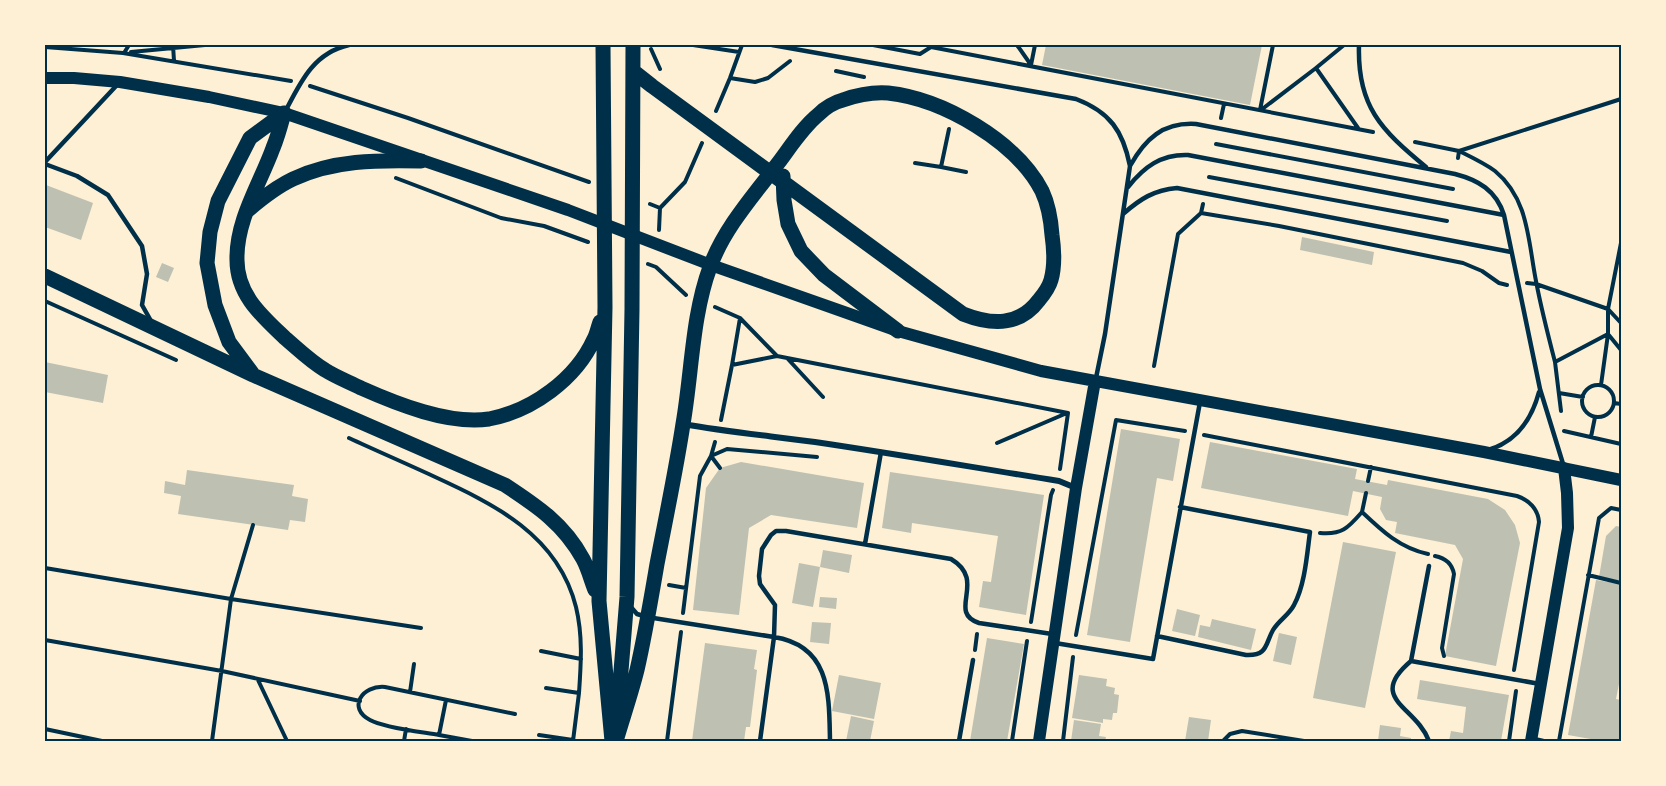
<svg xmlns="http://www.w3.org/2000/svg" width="1666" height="786" font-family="'Open Sans',sans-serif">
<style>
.building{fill:#bec0b2}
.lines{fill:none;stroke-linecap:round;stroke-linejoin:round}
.path{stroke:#003049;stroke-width:4}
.service{stroke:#003049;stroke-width:4.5}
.minor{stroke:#003049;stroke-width:6}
.secondary{stroke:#003049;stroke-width:12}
.primary{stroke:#003049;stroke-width:15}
.neatline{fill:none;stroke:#003049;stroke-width:2}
</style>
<rect width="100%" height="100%" fill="#fdf0d5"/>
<path class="building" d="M1046 45H1262L1250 105 1042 65Z
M46 185 93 203 81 240 45 227V189Z
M1302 237 1374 252 1372 265 1300 250Z
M162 263 174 268 168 282 156 277Z
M45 362 108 375 103 403 45 392Z
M1121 429 1180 439 1173 481 1157 478 1130 642 1087 635Z
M1210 442 1357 469 1355 479 1387 485 1388 480 1488 499 1505 510 1515 525 1520 543 1496 666 1445 656 1463 559 1455 545 1395 533 1397 522 1386 520 1380 509 1382 497 1353 491 1348 516 1201 488Z
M741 462 864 483 857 528 771 515 749 528 739 615 693 610 706 488 720 468Z
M187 470 294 485 292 496 308 499 305 522 290 520 288 530 178 514 181 496 164 493 165 481 185 485Z
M890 472 1044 495 1026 615 979 607 983 581 991 582 998 536 912 523 911 533 882 528Z
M1616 526 1621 527V581L1599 577 1606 536Z
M1343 542 1396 552 1365 708 1313 698Z
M823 550 852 555 849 573 820 567Z
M799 563 820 567 813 607 792 603Z
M1596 580 1621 584V674L1616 699 1621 700V741H1602L1568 735Z
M820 597 837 598 836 609 819 607Z
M1177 609 1200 615 1195 636 1172 631Z
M1212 619 1256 629 1251 650 1198 637 1200 625 1210 627Z
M812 622 831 623 829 644 810 642Z
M1279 633 1297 637 1291 665 1273 661Z
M987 638 1024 644 1007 741H970Z
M705 643 757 650 754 669 757 670 751 719 750 727H746L744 741H692Z
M839 675 881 683 874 719 832 711Z
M1079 675 1107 679 1106 686 1115 688 1114 694 1119 695 1117 713H1113L1112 720 1103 719V723L1072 718Z
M1420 680 1509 695 1501 741H1449L1451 731 1463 733 1466 707 1417 699Z
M851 716 874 721 870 741H846Z
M1189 717 1211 720 1208 741H1185Z
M1074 720 1101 724 1099 736 1106 737 1105 741H1071Z
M1380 725 1401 728 1400 736 1411 738V741H1378Z"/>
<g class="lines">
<path class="path" d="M173 45 174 61
M693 45 739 52
M873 45 920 54 931 47 1373 132
M1017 45 1031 65
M1344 45 1316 68 1358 128
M45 47 123 53 291 81
M651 49 660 69
M131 52 205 45
M124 53 129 45
M1031 65 1035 45
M836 71 864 77
M730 78 755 82 768 78 790 61
M310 86 408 118 589 182
M1260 110 1273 45
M1261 110 1316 68
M716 111 730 78 742 45
M1221 118 1224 104
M949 129 941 167 966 172
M1415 142 1459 151 1621 99
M1216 144 1453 189
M1458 158 1459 151C1471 157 1484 163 1495 171 1529 199 1528 241 1536 281 1541 308 1548 335 1555 362
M915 163 941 167
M1209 177 1447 221
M396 178 501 218 544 226 588 242
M650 204 660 208
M1201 213 1279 226 1463 263 1482 271 1499 283 1507 285
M659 230 660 208 685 182 702 143
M648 264 656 267 686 295
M1527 283 1536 284 1608 309 1621 243
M45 301 176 360
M715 307 740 318 777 356
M787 358 823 397
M732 365 740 318
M1154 366 1178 234 1201 213 1203 204
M1601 385 1608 334V309L1621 323
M1582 401a16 16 0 1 1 32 0a16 16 0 1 1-32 0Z
M1559 393 1583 397
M1614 403 1621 404
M1561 411 1555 362 1608 334 1621 350
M721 420 732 365 777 356 1068 413
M1564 431 1621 444
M1204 435 1517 496C1529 500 1538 509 1539 522L1514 670
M1591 437 1595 417
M349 438C377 451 405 463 433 476 494 504 558 535 576 607 583 636 581 664 579 693
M715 442 711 456 720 468
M997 443 1067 413
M1060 469 1068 413
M1368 481 1371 467
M1366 493 1362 512C1382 531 1400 548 1428 554
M1320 533C1342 535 1348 528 1362 512
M1435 556C1445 558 1452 563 1454 574L1442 648 1444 656
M45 568 231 599 421 628
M1588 575 1621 583
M669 585 686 588
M683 613 700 476 711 456 727 449 817 457
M1031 622 1051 495 1053 490
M1076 635 1116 420 1185 431
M45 640 222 671 360 701
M975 650 977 634
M541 651 581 659
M258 680 287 741
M546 688 579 693 573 741
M410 692 414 664
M446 700 439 735 472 741
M45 729 102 741
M439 735C422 732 384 728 370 720 347 708 362 685 385 687L515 714
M539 735 573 740
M212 741 231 599 253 525
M404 741 406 729
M667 741 681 632
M1012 741 1027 641
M1063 741 1073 657
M1223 741 1230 734 1242 731 1304 741
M1509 741 1516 691
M1559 741 1599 518 1611 508 1621 510"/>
<path class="service" d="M772 45 1076 99C1110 112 1123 131 1130 166L1105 334 1096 378
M1359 45C1357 106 1381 130 1426 167
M285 112C300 83 313 53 349 45
M45 162 117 85
M45 164 77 176 108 195 142 246 147 274 142 305 151 321
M1130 166C1145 139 1163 122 1196 124L1455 174C1478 180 1496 190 1504 215L1540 389 1564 467
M1128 187C1144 167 1161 154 1188 155L1504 215
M1123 214C1140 199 1154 190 1177 188L1511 252
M1491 449C1518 440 1532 418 1539 392
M865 544 881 452
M1429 566 1411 661 1540 684
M630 606 637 614 647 617 774 637 760 741
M1157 636 1246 655C1268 656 1265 644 1273 630 1279 620 1289 615 1294 605 1305 585 1307 554 1310 532L1180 507
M1055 643 1153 659 1200 402
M1411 661C1366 699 1416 706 1429 741
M1534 739 1543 741
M830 741C829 695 831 646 774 637L775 605 760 584 759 576 762 549 771 535 776 531H786L951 559C988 581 946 612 979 623L1052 634
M959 741 973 660"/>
<path class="minor" d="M683 424C727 432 771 436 815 442 896 454 977 468 1059 481L1076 488"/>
<path class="secondary" d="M45 78H74L120 82 209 97 284 113 568 210 711 265 898 331 1041 371 1484 452 1621 480
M1039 741 1076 488 1095 381
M1531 741 1568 528 1567 493 1564 468"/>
<path class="primary" d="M603 45 605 307 599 601 612 741
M284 113C281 124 278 136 273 148 260 184 236 220 237 260 237 295 262 316 285 338 298 349 310 361 325 370 336 377 349 382 361 388 397 404 449 425 489 419 532 411 576 379 594 339 597 334 598 327 600 322
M783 176 784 200 788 224 801 251 824 275 898 331
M247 211C261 199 276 187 293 179 333 160 377 160 421 161
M45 276 253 375 505 485C537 506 564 524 583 559 588 568 591 580 595 590
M252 373 229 342 215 305 207 263 210 232 218 201 250 138 284 113
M618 708 627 597 632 309 633 45
M616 741C623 717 631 694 637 670 645 635 651 599 657 564 666 517 676 470 683 424 692 372 692 316 710 267 724 228 754 195 779 162 791 146 803 127 819 114 825 108 835 102 843 100 857 95 874 92 888 93 943 99 1016 141 1042 191 1048 204 1051 221 1052 235 1054 249 1055 266 1051 280 1049 287 1044 294 1039 300 1019 327 991 325 963 314L652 86 633 71"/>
</g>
<rect width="1666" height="786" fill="none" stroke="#fdf0d5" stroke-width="93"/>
<rect x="46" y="46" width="1574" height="694" class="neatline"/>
</svg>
